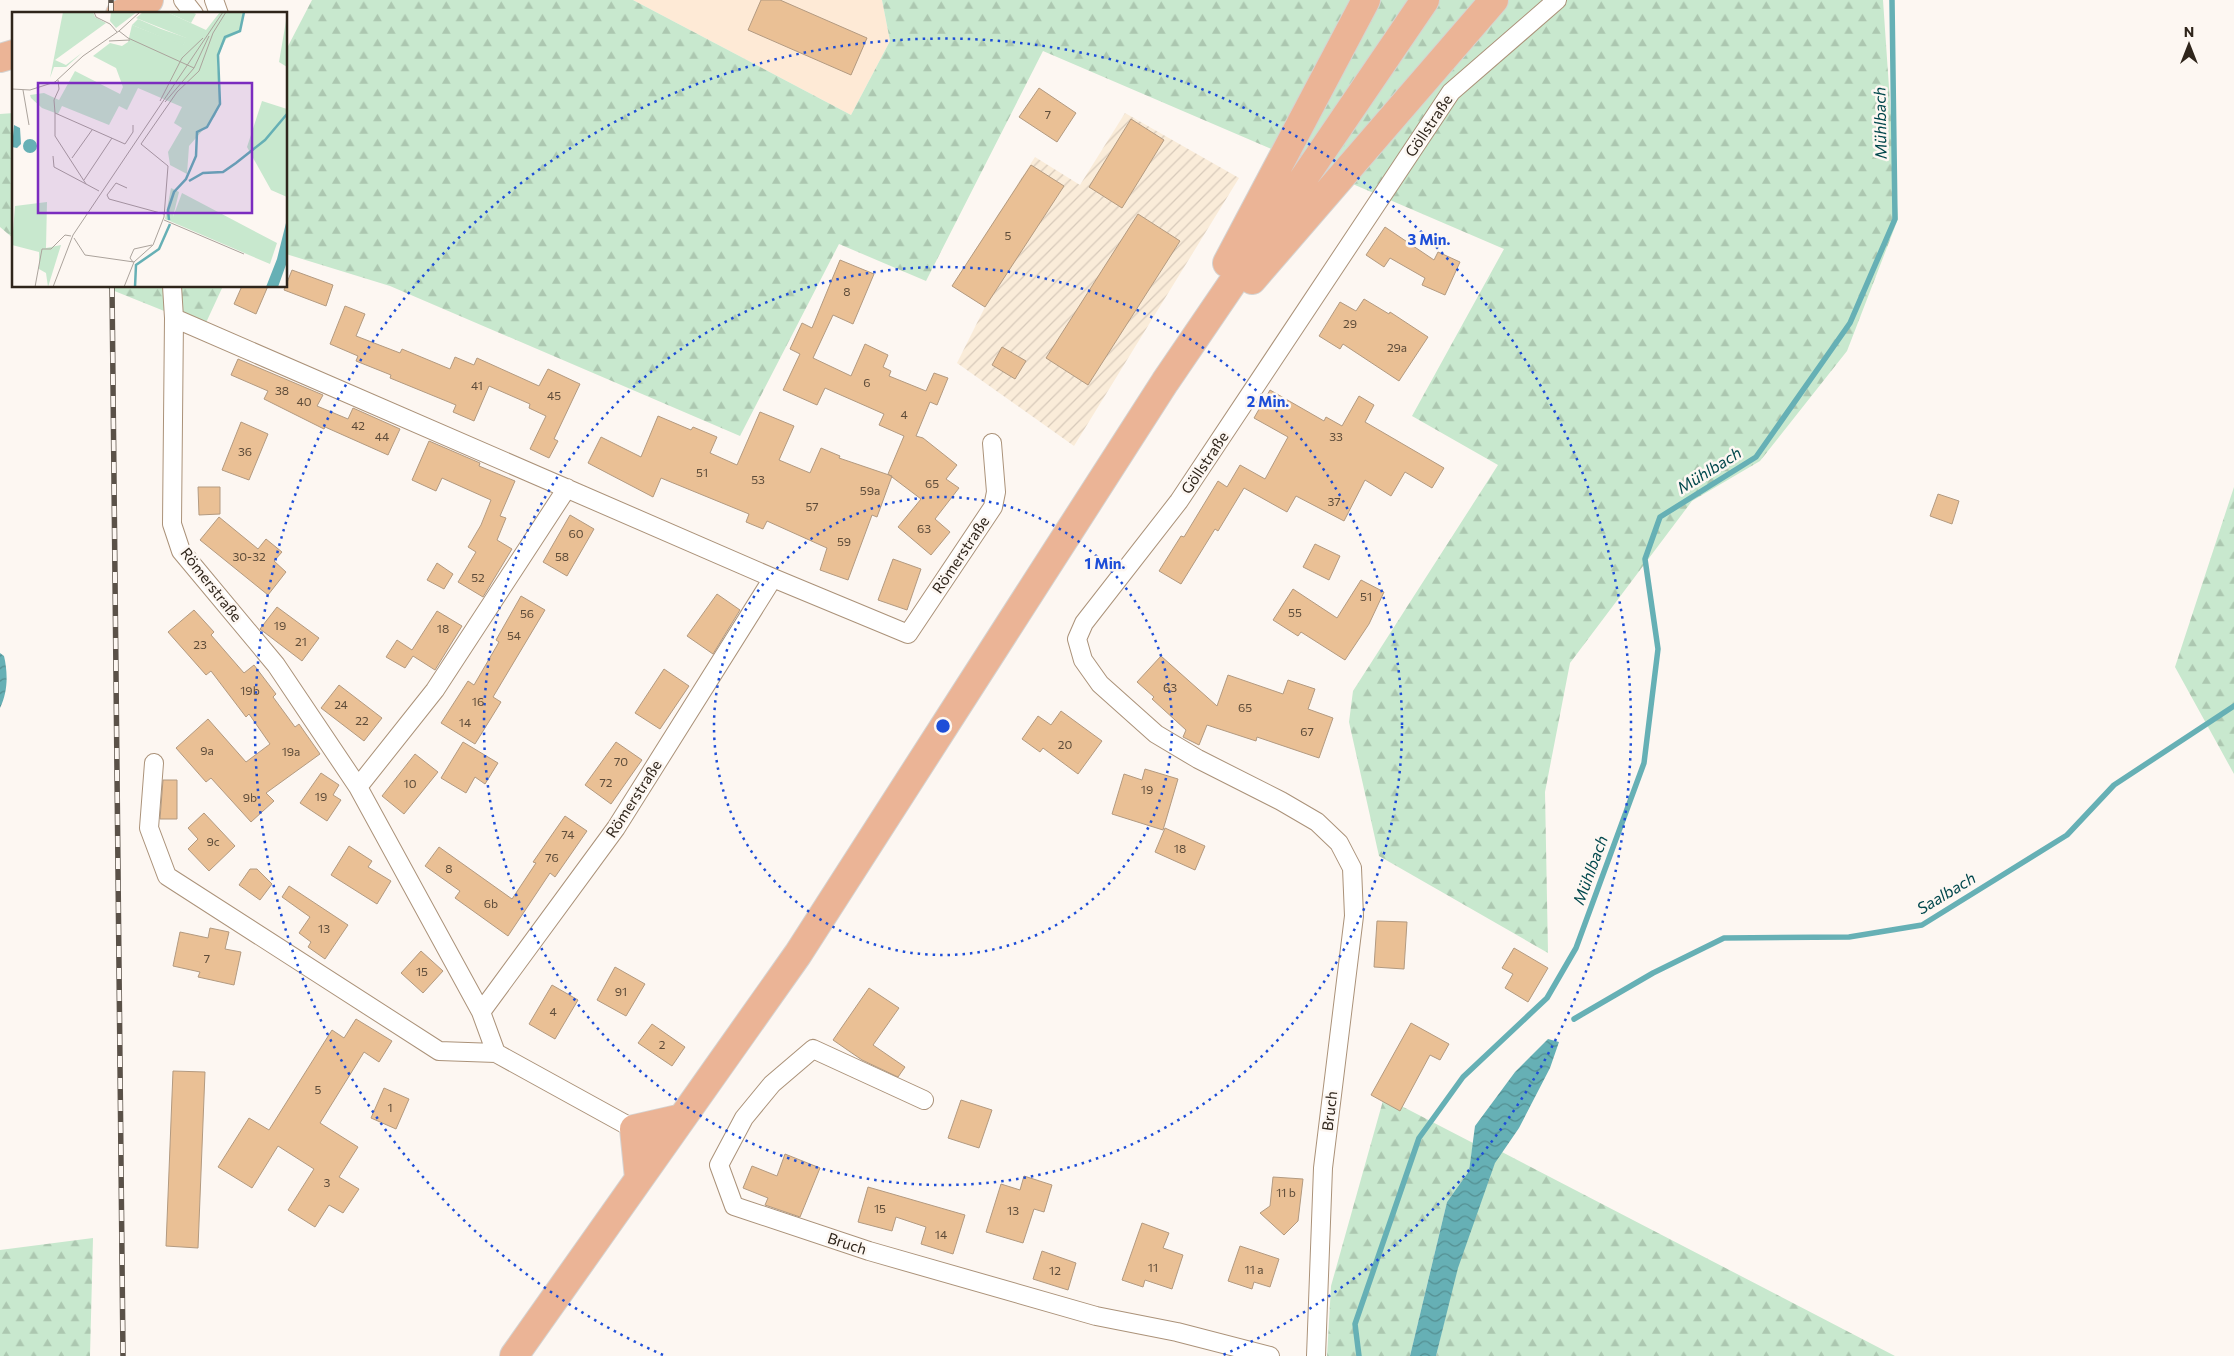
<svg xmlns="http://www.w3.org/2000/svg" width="2234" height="1356" font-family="Commissioner,sans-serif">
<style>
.built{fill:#feead6}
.industrial{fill:url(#industrial-furrows)}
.forest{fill:url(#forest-firs)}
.water{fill:url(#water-waves)}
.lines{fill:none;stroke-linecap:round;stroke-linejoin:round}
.stream{stroke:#66b0b5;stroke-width:5.5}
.building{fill:#eac095;stroke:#b39a80}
.minor-casing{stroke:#ab9279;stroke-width:20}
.primary-casing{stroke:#d5d3d1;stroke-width:30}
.minor{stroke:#fff;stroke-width:18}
.primary{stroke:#ebb496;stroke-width:28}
.rail-casing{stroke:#5a5148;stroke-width:5.5}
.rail{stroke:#fdf7f2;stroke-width:4;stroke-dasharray:11;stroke-linecap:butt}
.ring{fill:none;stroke:#1d4ed8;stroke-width:2.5;stroke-dasharray:2.5 5}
.labels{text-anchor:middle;stroke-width:5;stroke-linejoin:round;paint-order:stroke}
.number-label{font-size:12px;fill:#5e4c3a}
.street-label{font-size:15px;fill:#2f251b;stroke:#fdf7f2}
.water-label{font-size:16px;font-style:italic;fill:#00474c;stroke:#fdf7f2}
.inset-river{fill:none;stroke:#66b0b5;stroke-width:2.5}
.inset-road{fill:none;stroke:#aba39c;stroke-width:1}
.view{fill:#7b2cbf;fill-opacity:0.15;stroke:#7b2cbf;stroke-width:2.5}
.inset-edge{fill:none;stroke:#2f251b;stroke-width:2.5}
.centre{fill:#1d4ed8;stroke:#fdf7f2;stroke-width:2.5}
.ring-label{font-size:15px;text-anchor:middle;font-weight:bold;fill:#1d4ed8;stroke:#fdf7f2;stroke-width:5;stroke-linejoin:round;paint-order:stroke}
</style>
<defs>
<pattern id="industrial-furrows" width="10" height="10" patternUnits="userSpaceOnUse" patternTransform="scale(1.25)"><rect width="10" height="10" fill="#faecd9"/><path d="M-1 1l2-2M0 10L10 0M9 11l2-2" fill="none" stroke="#d7caba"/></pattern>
<pattern id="forest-firs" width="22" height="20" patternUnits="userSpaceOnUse" patternTransform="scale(1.25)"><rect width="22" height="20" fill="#c8e8ce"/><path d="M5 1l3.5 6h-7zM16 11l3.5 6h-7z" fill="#acc7b0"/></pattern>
<pattern id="water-waves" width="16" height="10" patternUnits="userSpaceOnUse" patternTransform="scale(1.25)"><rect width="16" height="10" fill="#66b0b5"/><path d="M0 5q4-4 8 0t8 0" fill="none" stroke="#548f92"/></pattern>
</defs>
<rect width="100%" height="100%" fill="#fdf7f2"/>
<path class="built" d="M633 0H882L890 41 851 115Z"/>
<path class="industrial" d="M1125 113 1239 178 1074 446 957 363 985 307 952 286 1035 157 1080 185Z"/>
<path class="forest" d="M312 0H633L851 115 890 41 882 0H1883L1898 219 1847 351 1760 461 1692 501 1570 663 1545 792 1548 953 1379 856 1349 722 1353 691 1498 465 1412 416 1504 249 1043 51 926 281 839 244 740 436 390 286 286 254V50Z
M14 113V239L0 227V114Z
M102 286H223L204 327Z
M2234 487V774L2175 667Z
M1384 1097 1473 1143 1469 1171 1447 1202 1410 1356H1327L1331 1286Z
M1502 1152 1895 1356H1436L1457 1268 1495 1162Z
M93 1238 90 1356H0V1250Z"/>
<path class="water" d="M0 653 4 656C8 673 8 692 0 708Z
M1548 1039 1559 1042 1550 1068 1519 1128 1495 1163 1458 1268 1436 1356H1410L1447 1202 1469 1171 1475 1126 1515 1072Z"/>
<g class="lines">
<path class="stream" d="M1574 1019 1653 973 1724 938 1849 937 1922 925 2067 835 2114 785 2234 706
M1359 1356 1355 1324 1419 1138 1463 1077 1547 998 1576 948 1644 763 1658 649 1645 559 1660 517 1756 457 1850 323 1895 219 1892 0"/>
</g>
<path class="building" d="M761 0H780L867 38 851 75 748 30Z
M1039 88 1076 113 1057 142 1019 117Z
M1131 119 1164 140 1122 208 1089 187Z
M1031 165 1064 186 985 307 952 286Z
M1138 214 1180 241 1088 385 1046 358Z
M1385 227 1434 260 1438 252 1460 262 1445 295 1422 285 1425 278 1390 258 1384 267 1366 255Z
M840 260 874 274 853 324 833 315 813 358 851 376 865 344 888 355 883 367 891 371 889 376 926 391 934 373 948 378 937 405 930 402 916 436 923 438 957 465 946 479 959 488 935 519 950 532 931 555 898 527 921 499 888 474 904 436 879 425 884 414 825 388 817 405 783 390 800 354 790 349 802 323 812 328Z
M292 270 333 285 326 306 284 290Z
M242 286H268L256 314 234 304Z
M1364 299 1389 314 1390 312 1428 337 1399 381 1343 344 1340 349 1319 336 1340 302 1356 311Z
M345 306 365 314 356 336 400 353 402 349 450 369 455 357 474 365 477 358 539 386 548 369 580 384 554 439 558 441 549 458 530 449 546 416 529 408 530 404 489 386 474 421 453 412 456 405 390 378 391 375 356 361 358 356 330 344Z
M1002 347 1026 361 1015 379 992 365Z
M238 359 323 395 317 406 348 419 353 408 400 429 388 455 325 427 324 429 264 399 268 391 231 375Z
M1270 390 1324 421 1326 417 1342 426 1359 396 1374 405 1365 422 1444 468 1432 488 1405 472 1391 496 1365 480 1344 521 1296 496 1287 512 1244 488 1218 531 1215 529 1181 584 1159 571 1181 536 1184 537 1218 481 1227 487 1240 465 1265 479 1288 437 1254 418Z
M760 412 794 426 779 460 810 473 821 448 840 456 839 458 892 476 877 517 872 515 848 580 820 570 827 548 767 521 763 529 746 522 749 514 661 478 653 497 588 463 601 437 641 457 658 416 691 430 693 427 717 437 710 453 737 465Z
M241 422 268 434 249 480 222 470Z
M429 441 480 463 479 466 515 481 500 516 506 518 497 540 512 549 483 597 458 582 476 552 468 547 481 525 491 500 442 478 436 491 412 480Z
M198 487H220V514L199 515Z
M1938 494 1959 501 1952 524 1930 516Z
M570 515 594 529 567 576 543 562Z
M219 517 258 549 266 539 282 552 274 561 286 572 268 595 200 540Z
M1315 544 1340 556 1329 580 1303 567Z
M893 559 921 569 907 610 878 600Z
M437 563 453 574 444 589 427 580Z
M1361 580 1384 592 1369 624 1345 660 1301 632 1298 636 1273 620 1293 589 1337 618Z
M717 594 740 610 713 654 687 636Z
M521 596 545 610 493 697 501 702 475 744 441 723 468 681 474 685 499 642 496 640Z
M277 607 319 638 302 661 260 629Z
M194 610 214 632 211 635 244 673 254 665 276 694 273 697 295 727 299 724 320 754 266 793 274 801 251 822 211 778 206 782 176 748 208 719 246 762 270 744 249 714 246 717 211 671 206 675 168 632Z
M437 611 462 626 435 670 413 656 405 668 386 657 397 640 412 650Z
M1161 656 1217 706 1228 675 1283 694 1288 680 1315 689 1308 709 1333 718 1319 758 1257 737 1256 741 1207 725 1199 745 1183 737 1186 730 1152 699 1154 697 1137 682Z
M664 669 689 686 660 729 635 713Z
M339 685 382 718 364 741 321 708Z
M1061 711 1102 741 1078 774 1043 748 1040 752 1022 739 1038 716 1051 725Z
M463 742 498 763 485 784 475 777 466 793 441 778Z
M616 742 642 760 611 804 585 785Z
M415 754 438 772 404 814 382 796Z
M1145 769 1178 779 1163 830 1112 814 1124 774 1142 780Z
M321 773 339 785 333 795 341 800 327 821 300 803Z
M163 780H177V819H160Z
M204 813 235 846 209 871 188 849 198 839 188 828Z
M565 816 587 831 555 877 550 873 508 936 455 898 460 891 425 866 439 847 512 899 536 863 533 862Z
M1165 828 1205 846 1195 870 1155 852Z
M349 846 372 861 368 867 391 881 377 904 331 875Z
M250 869H257L272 884 260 900 239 885Z
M289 886 348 925 325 959 308 947 311 942 299 933 310 917 282 897Z
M1377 921 1407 922 1404 969 1374 967Z
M210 928 229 932 225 949 241 952 234 985 198 977 200 972 173 966 180 932 208 938Z
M1514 948 1548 968 1528 1002 1505 988 1513 974 1502 968Z
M421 951 443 971 423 993 401 973Z
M615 967 645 984 626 1016 597 1000Z
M552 985 578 1000 555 1039 529 1024Z
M869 988 899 1008 873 1045 905 1067 898 1077 862 1060 833 1040Z
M356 1019 392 1041 379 1062 364 1052 320 1123 358 1147 339 1177 359 1189 343 1213 329 1205 315 1227 288 1210 314 1169 278 1146 252 1188 218 1167 249 1118 269 1130 332 1030 344 1038Z
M1411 1023 1449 1044 1440 1060 1430 1055 1400 1111 1371 1095Z
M652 1024 685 1047 672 1066 638 1043Z
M173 1071 205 1072 198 1248 166 1246Z
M384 1088 409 1099 396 1129 371 1118Z
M961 1100 992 1110 979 1148 948 1138Z
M785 1154 820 1168 800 1217 765 1205 768 1198 743 1188 752 1166 777 1176Z
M1024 1176 1052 1185 1044 1212 1034 1209 1023 1243 986 1232 1001 1184 1020 1190Z
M1273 1177 1303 1179 1298 1221 1284 1235 1260 1213 1270 1206Z
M868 1187 965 1215 953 1254 921 1244 926 1227 896 1217 892 1231 858 1222Z
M1142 1223 1169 1233 1163 1248 1183 1255 1172 1289 1145 1280 1143 1287 1122 1280Z
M1240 1246 1279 1259 1270 1287 1254 1282 1252 1289 1228 1281Z
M1042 1251 1076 1263 1068 1290 1033 1279Z"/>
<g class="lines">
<g class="minor-casing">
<path id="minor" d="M183 0 194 14
M214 0 219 14
M172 286 174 318
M154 763 149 828 167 876 439 1051 496 1053
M358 787 435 690 567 488
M481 1012 616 828 773 578
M924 1100 813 1049 772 1084 744 1118 719 1165 734 1206 869 1251 1096 1316 1177 1332 1270 1356
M634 1129 496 1053 481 1012 358 787 276 665 181 551 172 524 174 318 773 578 908 634 993 507 996 492 992 443
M1316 1356 1323 1168 1354 916 1352 868 1339 843 1317 822 1281 801 1198 759 1156 734 1100 684 1083 660 1077 639 1084 623 1179 501 1451 92 1557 0"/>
</g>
<g class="primary-casing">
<path id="primary" d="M120 14 149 0
M0 58 14 54
M1227 263 1366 0
M1252 280 1494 0
M639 1178 634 1129 682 1118
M514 1356 798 954 1165 382 1425 0"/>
</g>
<use href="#minor" class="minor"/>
<use href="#primary" class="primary"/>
<g class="rail-casing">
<path id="rail" d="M111 14V0
M112 286 123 1356"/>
</g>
<use href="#rail" class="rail"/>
</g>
<g class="ring">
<circle cx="943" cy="726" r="229"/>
<circle cx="943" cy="726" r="459"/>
<path d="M663 1355A688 688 0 1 1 1223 1355"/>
</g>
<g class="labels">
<g class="number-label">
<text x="1048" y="119">7</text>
<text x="1008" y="240">5</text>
<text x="847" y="296">8</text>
<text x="1350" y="328">29</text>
<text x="1397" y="352">29a</text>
<text x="867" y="387">6</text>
<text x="477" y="390">41</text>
<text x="282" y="395">38</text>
<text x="554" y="400">45</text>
<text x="304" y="406">40</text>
<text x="904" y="419">4</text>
<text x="358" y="430">42</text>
<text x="382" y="441">44</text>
<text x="1336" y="441">33</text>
<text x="245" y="456">36</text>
<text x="702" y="477">51</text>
<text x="758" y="484">53</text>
<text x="932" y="488">65</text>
<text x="870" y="495">59a</text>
<text x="1334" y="506">37</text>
<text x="812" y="511">57</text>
<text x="924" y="533">63</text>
<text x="576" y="538">60</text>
<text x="844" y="546">59</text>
<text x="249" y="561">30-32</text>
<text x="562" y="561">58</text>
<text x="478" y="582">52</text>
<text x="1366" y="601">51</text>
<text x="1295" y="617">55</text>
<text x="527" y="618">56</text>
<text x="280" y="630">19</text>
<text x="443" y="633">18</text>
<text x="514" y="640">54</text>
<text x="301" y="646">21</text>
<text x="200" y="649">23</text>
<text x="1170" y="692">63</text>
<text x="250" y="695">19b</text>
<text x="478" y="706">16</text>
<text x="341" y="709">24</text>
<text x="1245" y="712">65</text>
<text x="362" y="725">22</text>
<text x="465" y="727">14</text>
<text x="1307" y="736">67</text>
<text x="1065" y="749">20</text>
<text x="207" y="755">9a</text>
<text x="291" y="756">19a</text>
<text x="621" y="766">70</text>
<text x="606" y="787">72</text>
<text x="410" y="788">10</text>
<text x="1147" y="794">19</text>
<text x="321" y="801">19</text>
<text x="250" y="802">9b</text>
<text x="568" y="839">74</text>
<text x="213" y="846">9c</text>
<text x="1180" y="853">18</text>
<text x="552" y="862">76</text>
<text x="449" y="873">8</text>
<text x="491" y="908">6b</text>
<text x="324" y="933">13</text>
<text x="207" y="963">7</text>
<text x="422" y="976">15</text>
<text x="621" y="996">91</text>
<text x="553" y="1016">4</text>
<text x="662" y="1049">2</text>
<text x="318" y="1094">5</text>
<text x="390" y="1112">1</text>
<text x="327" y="1187">3</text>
<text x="1286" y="1197">11 b</text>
<text x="880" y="1213">15</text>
<text x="1013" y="1215">13</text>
<text x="941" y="1239">14</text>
<text x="1153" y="1272">11</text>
<text x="1254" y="1274">11 a</text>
<text x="1055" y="1275">12</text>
</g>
<g class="street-label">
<text transform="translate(1429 126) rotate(-56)" y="5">Göllstraße</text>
<text transform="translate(1205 463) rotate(-56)" y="5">Göllstraße</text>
<text transform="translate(961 555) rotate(-56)" y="5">Römerstraße</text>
<text transform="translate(211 585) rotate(52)" y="5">Römerstraße</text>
<text transform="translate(634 799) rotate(-57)" y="5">Römerstraße</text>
<text transform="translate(1330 1111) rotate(-83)" y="5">Bruch</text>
<text transform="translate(847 1244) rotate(18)" y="5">Bruch</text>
</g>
<g class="water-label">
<text transform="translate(1880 123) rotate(-91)" y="6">Mühlbach</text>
<text transform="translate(1709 470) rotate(-32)" y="6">Mühlbach</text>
<text transform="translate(1590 870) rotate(-70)" y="6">Mühlbach</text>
<text transform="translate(1946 893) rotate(-31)" y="6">Saalbach</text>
</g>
</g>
<g transform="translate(12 12)">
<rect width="275" height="275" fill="#fdf7f2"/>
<path d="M51 0H81L83 5 94 11 43 48 54 53 71 40 54 55H42L38 66ZM99 0H125L104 16 98 9ZM155 0H180L184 2 179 11ZM126 7 149 17 175 26 171 34 120 13Z" fill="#c8e8ce"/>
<path d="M131 0H155L194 18 208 0H231L228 20 214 27 205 46 208 92 203 104 177 134 175 162 158 153 156 140 170 116 162 111 170 95 126 76 115 98 107 94 97 113 50 94 46 102 30 96 19 86 18 83 32 81 47 88 63 59 108 82 111 75 104 56 81 44 98 31 110 34 116 30 120 13 171 33 174 26 124 6ZM275 3V55L267 50ZM250 89 275 97V185L259 178 235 135ZM159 176 167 180 161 205 170 181 265 231 258 252 153 207ZM35 190 34 236 49 233 36 275 34 261 27 257V240L0 233 3 194Z" fill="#c8e8ce"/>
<path d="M2 113 8 116 9 132 5 136 0 135ZM11 134a7 7 0 1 1 14 0a7 7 0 1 1-14 0ZM275 207V250L266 275H254L265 247Z" fill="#66b0b5"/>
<path class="inset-river" d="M177 169 191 161 211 160 224 151 253 128 275 102M157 208 156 198 162 180 174 167 184 144 185 120 195 115 208 92 206 43 213 25 228 19 232 0M123 275 124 253 147 237 158 212"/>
<path class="inset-road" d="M82 0 84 5 98 12 105 20M107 19 128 0M97 29 118 28M0 77 18 78 43 70 71 44 107 19 116 26 182 56M11 78 17 113M148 89 170 46 191 26M153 90 182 56 197 24M43 101 42 88 47 77 46 68M41 144 42 155 74 172M60 146 80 118M72 168 100 126M115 176 104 171 95 183 97 187 152 202M87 179 74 172 43 124V101L113 132 121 120V113M152 208 232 242M62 226 73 243 122 250M121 250 118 246 122 237 140 233M23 275 30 237H39L53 223 59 224M41 275 61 223 211 0M112 275 122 250 141 233 152 205 156 154 129 132 165 80 187 59 201 21 214 0"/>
<path class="view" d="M26 71H240V201H26Z"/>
<rect width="275" height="275" class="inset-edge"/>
</g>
<circle cx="943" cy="726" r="8" class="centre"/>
<g class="ring-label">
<text x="1429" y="245">3 Min.</text>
<text x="1268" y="407">2 Min.</text>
<text x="1105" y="569">1 Min.</text>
</g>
<g transform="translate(2189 45)" stroke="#fdf7f2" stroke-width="4" paint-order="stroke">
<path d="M0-4L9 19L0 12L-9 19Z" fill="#2f251b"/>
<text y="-8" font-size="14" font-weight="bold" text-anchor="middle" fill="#2f251b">N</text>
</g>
</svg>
